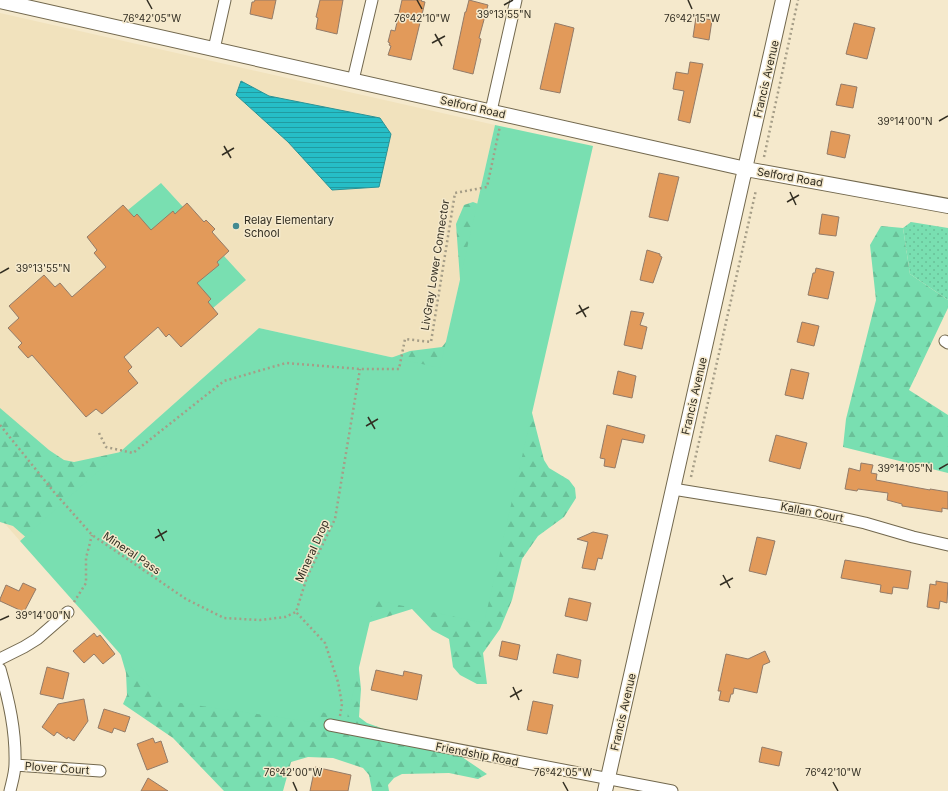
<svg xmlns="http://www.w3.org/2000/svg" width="948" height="791" font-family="Inter,sans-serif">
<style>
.built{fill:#f1e2bd}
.grass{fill:url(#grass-dots)}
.forest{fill:url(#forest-firs)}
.park{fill:#79dfb1}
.water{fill:url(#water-rules);stroke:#2a9396}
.building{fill:#e29a5a;stroke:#937b68}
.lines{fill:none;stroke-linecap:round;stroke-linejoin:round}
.minor-casing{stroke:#72684e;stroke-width:13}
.tertiary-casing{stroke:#72684e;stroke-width:16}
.path{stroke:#a59d87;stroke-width:2.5;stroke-dasharray:2 3;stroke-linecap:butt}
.minor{stroke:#fff;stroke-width:11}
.tertiary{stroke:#fff;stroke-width:14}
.ticks{fill:none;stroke:#322e22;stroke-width:1.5}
.poi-dot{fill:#438a91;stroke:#f5e9cc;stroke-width:1.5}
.labels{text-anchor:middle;stroke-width:3;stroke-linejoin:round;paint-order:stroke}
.street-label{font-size:11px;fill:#322e22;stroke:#f5e9cc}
.poi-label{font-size:11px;fill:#322e22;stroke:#f5e9cc;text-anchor:start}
.ticks-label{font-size:10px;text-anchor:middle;fill:#322e22;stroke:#f5e9cc;stroke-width:3;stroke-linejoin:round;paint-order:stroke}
</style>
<defs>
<pattern id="grass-dots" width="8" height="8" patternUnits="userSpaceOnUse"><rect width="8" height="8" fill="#79dfb1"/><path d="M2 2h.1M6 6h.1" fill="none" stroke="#69c098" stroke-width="1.8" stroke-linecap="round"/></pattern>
<pattern id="forest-firs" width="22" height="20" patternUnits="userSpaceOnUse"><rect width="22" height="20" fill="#79dfb1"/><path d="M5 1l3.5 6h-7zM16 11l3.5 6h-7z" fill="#69c098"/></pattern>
<pattern id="water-rules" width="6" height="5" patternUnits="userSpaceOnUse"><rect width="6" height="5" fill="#26bec7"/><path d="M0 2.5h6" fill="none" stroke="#219ba1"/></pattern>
</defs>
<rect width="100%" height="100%" fill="#f5e9cc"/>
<path class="built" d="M0 13 495 125 440 368 259 328 20 541 0 518Z"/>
<path class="grass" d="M911 222 948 228V300L910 274 903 228Z"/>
<path class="forest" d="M473 202 492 209 529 401 544 460 549 468 569 480 575 488 576 498 564 517 538 536 522 559 512 600 500 629 483 653 487 684H477L460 675 453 667 449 639 432 630 412 609 364 624 357 651 361 689 359 717 367 723 462 757 487 774 478 779 449 773 402 774 394 778 388 785 389 791H372L369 775 363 768 333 758 308 757 291 762 283 791H224L173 738 123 704 127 695 126 673 115 635 29 540 13 526 0 522V408L49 450 64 460 74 462 144 447 410 351 442 347 454 332 461 293 456 224 464 205Z
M881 226 903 228 910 274 948 300V308L909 390 948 415V473L843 447 846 419 876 300 870 245Z"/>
<path class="park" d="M495 125 593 146 484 623 375 600 347 718 321 712 318 723 161 700 20 541 259 328 440 368Z
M161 183 183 207 175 214 154 241 137 214 134 217 128 210Z
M224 256 246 280 213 308 195 287 198 269 205 276 219 265 217 262Z"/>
<path class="water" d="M241 81 269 96 380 118 391 134 379 187 332 190 288 142 236 95Z"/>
<path class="building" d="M255 0H276L272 19 250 14 252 2H254Z
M320 0H343L337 34 316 29 318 18 316 17Z
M402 0H422L421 1 425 2 411 60 388 55 391 46 389 45 390 43 388 42 391 30 395 31Z
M469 0 488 5 479 38 481 39 473 74 453 69 465 12H466Z
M696 17 712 20 709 40 693 37Z
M555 23 574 28 560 93 540 89Z
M854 23 875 28 867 59 846 54Z
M690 62 703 64 690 123 678 120 684 91 673 89 676 72 688 74Z
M841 84 857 87 853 108 836 105Z
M831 131 850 135 845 158 827 154Z
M659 173 679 177 668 221 649 217Z
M187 203 204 222 206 220 215 229 212 232 229 251 217 262 219 265 197 283 211 299 208 302 218 314 181 347 169 334 166 337 158 327 124 357 132 367 128 371 138 383 102 414 96 409 86 417 32 355 28 358 18 347 22 343 8 328 19 318 9 306 44 275 55 287 60 283 72 297 106 267 94 253 97 250 87 237 123 205 134 217 137 214 151 230 173 211 175 214Z
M822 214 839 217 836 236 819 234Z
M647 250 660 254V256L662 257 653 283 640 280Z
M816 268 834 272 828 299 808 295 813 273H815Z
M631 311 644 313 640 325 647 327 642 349 624 345Z
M802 322 819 326 814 346 797 342Z
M791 369 809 373 803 399 785 395Z
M618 371 636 376 632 398 613 394Z
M607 425 645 435 643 443 622 439 615 468 604 466 605 459 600 458Z
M776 435 807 443 800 469 769 461Z
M861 463 873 465 871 473 877 474 876 480 930 490V489L948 492V509L942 508V512L902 506V504L887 500 888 493 858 489 857 491 845 489 849 468 860 471Z
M593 532 608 535 602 559 598 558 595 570 582 568 588 542 577 539Z
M757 537 775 541 766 575 749 571Z
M845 560 911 571 908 589 893 587 892 594 880 592 881 585 841 578Z
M936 581 948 583 947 603 940 601 939 609 927 607 930 584 936 585Z
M23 583 36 589 24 612 0 601V599L6 585 19 591Z
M569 598 591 603 587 621 565 616Z
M94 633 97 637 100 635 115 654 103 664 94 654 84 663 73 651Z
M502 641 520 645 517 660 499 656Z
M765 651 770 662 763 665 757 693 734 688 733 694H731L729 702 719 700 721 691H718L726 654 748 659Z
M557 654 581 660 578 678 553 673Z
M47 667 69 673 63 699 40 694Z
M376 670 403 676 404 671 422 675 417 700 371 690Z
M84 699 88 721 74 741 68 737 67 739 57 732 54 736 42 727 58 704Z
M533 701 553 705 547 734 527 730Z
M104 709 130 717 125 732 114 728 112 733 98 728Z
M153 738 155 743 161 741 168 762 147 770 137 744Z
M762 747 782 752 779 766 759 762Z
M315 767 351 775 348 791H310Z
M148 778 168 791H141Z"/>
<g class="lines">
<g class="minor-casing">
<path id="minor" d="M214 49 225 0
M353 80 372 0
M491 111 516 0
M945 341 948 343
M673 489 815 512 865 523 913 537 948 545
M0 659 24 647 37 639 68 612
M0 669C9 701 16 731 15 764 15 773 12 782 10 791
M330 725 672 791
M15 765 100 771"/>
</g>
<g class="tertiary-casing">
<path id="tertiary" d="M0 1 746 169 948 206
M605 791 783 0"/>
</g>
<path class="path" d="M764 157 798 0
M0 425 54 492 92 535 186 599 224 618 260 620 285 617 296 612
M99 433 106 447 133 453 224 381 286 363 360 369H399L405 339 431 342 455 193 487 187 500 126
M691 477 756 190
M74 602 86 583V558L92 535
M340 716 342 704 338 682 325 643 296 612 307 577 335 519 360 369"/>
<use href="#minor" class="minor"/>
<use href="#tertiary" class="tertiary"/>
</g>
<path class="ticks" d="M147 0 152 9M417 0 422 9M688 0 692 9M504 5 513 0M435 34 442 46M432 43 445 36M939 121 948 116M224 146 231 158M222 155 234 148M790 192 796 205M787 202 799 195M0 273 9 268M579 305 586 317M576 314 589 307M368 417 375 429M366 426 378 419M939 469 948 464M158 529 164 541M155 538 167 531M723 575 730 588M720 585 733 578M0 620 9 616M513 687 519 700M510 697 522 690M293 782 297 791M563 782 568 791M833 782 838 791"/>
<circle class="poi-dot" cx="236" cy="226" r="4"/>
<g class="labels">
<g class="street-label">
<text transform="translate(766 79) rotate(-77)" y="4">Francis Avenue</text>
<text transform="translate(473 107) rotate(13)" y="4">Selford Road</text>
<text transform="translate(790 177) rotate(10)" y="4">Selford Road</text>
<text transform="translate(435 265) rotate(-81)" y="4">LivGray Lower Connector</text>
<text transform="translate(694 396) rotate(-77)" y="4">Francis Avenue</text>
<text transform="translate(812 512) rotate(11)" y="4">Kallan Court</text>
<text transform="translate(312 551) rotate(-66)" y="4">Mineral Drop</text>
<text transform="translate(132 553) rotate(34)" y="4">Mineral Pass</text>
<text transform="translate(623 712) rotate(-77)" y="4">Francis Avenue</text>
<text transform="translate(477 754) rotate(11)" y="4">Friendship Road</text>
<text transform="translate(57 768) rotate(4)" y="4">Plover Court</text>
</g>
<g class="poi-label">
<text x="244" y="224">Relay Elementary<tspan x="244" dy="13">School</tspan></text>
</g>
</g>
<g class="ticks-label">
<text x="504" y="18">39°13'55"N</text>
<text x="152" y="22">76°42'05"W</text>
<text x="422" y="22">76°42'10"W</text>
<text x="692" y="22">76°42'15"W</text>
<text x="905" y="125">39°14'00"N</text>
<text x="43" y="272">39°13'55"N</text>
<text x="905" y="472">39°14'05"N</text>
<text x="43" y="619">39°14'00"N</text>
<text x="293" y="776">76°42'00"W</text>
<text x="563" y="776">76°42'05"W</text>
<text x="833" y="776">76°42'10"W</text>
</g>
</svg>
